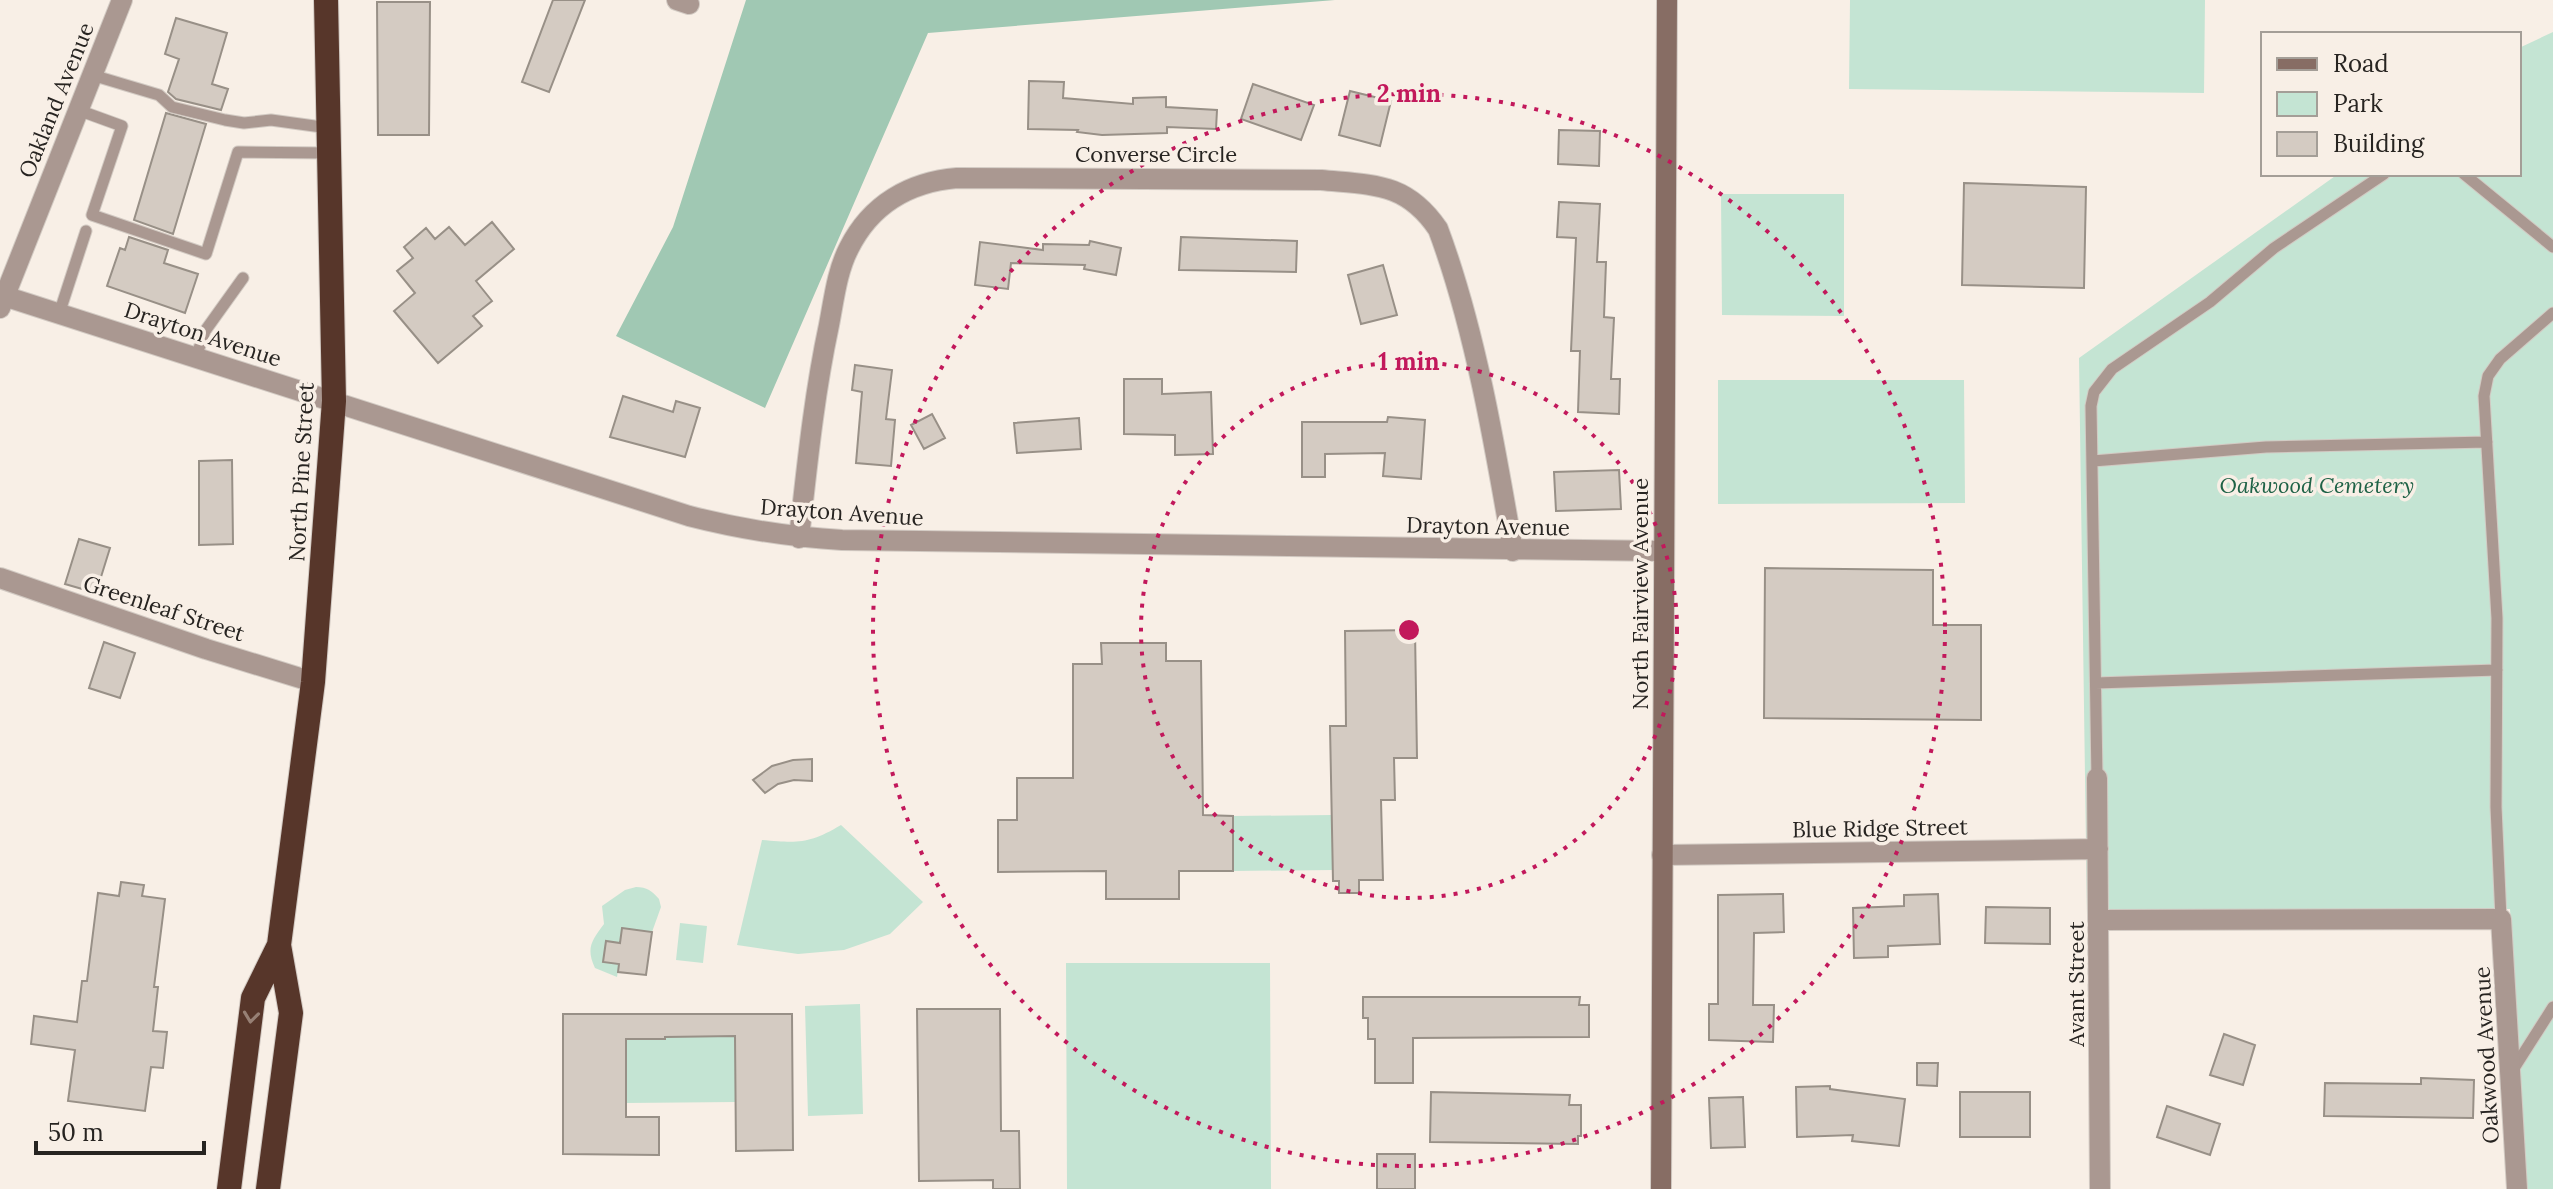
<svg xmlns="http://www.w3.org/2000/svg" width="2553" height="1189" font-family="Lora,serif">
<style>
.green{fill:#c4e4d3}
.forest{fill:#a0c8b3}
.building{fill:#d4cbc2;stroke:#989087;stroke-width:2}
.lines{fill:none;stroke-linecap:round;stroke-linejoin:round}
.lane-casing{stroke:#d2cac3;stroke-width:13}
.street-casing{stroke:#d2cac3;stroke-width:22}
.secondary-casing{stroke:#d2cac3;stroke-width:22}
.highway-casing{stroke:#d2cac3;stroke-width:26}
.lane{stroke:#aa9891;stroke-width:11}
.street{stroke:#aa9891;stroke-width:20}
.secondary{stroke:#876d64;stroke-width:20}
.highway{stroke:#57362a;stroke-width:24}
.oneway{stroke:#978075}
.ring{fill:none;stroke:#c2185b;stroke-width:4;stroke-dasharray:4 8}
.labels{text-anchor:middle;stroke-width:7;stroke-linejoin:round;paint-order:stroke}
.street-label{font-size:22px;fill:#272421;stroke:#f8efe6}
.park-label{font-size:22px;font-style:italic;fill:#1e6246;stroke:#f8efe6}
.centre{fill:#c2185b;stroke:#f8efe6;stroke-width:4}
.ring-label{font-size:24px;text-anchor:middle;font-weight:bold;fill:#c2185b;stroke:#f8efe6;stroke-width:7;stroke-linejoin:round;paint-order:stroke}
</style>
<rect width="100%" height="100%" fill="#f8efe6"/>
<path class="green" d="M1850 0H2205L2204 93 1849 89Z
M2553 32V1189H2527L2510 909 2087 916 2079 358 2338 174H2519V48Z
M1721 194H1844V316L1722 315Z
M1718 380H1964L1965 503 1718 504Z
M1332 815V870L1233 871V816Z
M841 825 923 902 890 934 844 950 798 954 737 945 762 840C799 843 809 844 841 825Z
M636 887C647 887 652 891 659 899L661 907 652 932 622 928 620 943 606 941 603 961 619 964 617 977 595 968C586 949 591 941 604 924L602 906 625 890Z
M680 923 707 926 703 963 676 960Z
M1066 963H1270L1271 1189H1067Z
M860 1004 863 1114 808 1116 805 1006Z
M690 1036H735L736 1102 626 1103V1039Z"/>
<path class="forest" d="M746 0H1335L928 33 765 408 616 336 673 227Z"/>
<path class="building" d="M553 0H585L549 92 522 82Z
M377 2H430L429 135H378Z
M176 18 227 33 212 84 228 89 221 110 176 99 168 92 179 59 165 54Z
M1029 81 1064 82 1063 98 1133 104V98L1166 97V107L1217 110 1216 129 1167 127V133L1102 135 1077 132 1078 130 1028 129Z
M1253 84 1314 105 1301 140 1241 119Z
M1350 91 1391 101 1380 146 1339 135Z
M166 113 206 124 173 234 134 220Z
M1559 130 1600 131 1599 166 1558 164Z
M1964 183 2086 187 2084 288 1962 285Z
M1559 202 1600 204 1597 262H1606L1604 317 1614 318 1611 379H1620L1619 414 1578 412 1580 351H1571L1576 238 1557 237Z
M492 222 514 249 476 281 492 301 473 316 482 326 438 363 394 311 415 293 397 271 413 258 404 247 426 228 435 239 449 227 465 245Z
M129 237 168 250 164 263 198 274 185 313 107 286 120 248 125 250Z
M1181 237 1297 241 1296 272 1179 270Z
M1090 241 1121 248 1116 275 1084 269 1085 265 1011 263 1008 289 975 285 980 242 1043 250V244L1089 245Z
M1383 265 1397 315 1361 324 1348 275Z
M855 365 892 370 886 419 895 420 891 466 856 463 862 392 852 390Z
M1124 379H1162V394L1211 392 1213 454 1175 455V435L1124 434Z
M623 396 673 412 676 401 700 408 685 457 610 437Z
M932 414 945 438 924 449 911 425Z
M1388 417 1425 420 1421 479 1383 476 1385 453 1325 454V477H1302V422H1387Z
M1079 418 1081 449 1017 453 1014 423Z
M232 460 233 544 199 545V461Z
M1619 470 1621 509 1556 511 1554 472Z
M79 539 110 548 96 593 65 584Z
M1765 568 1933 570V625H1981V720L1764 718Z
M1415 630 1417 758H1394L1395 800H1381L1383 880H1359V893H1339V881H1333L1330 726H1346L1345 631Z
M104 642 135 653 120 698 89 688Z
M1101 643H1166V661H1201L1203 815 1233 816V871H1179V899H1106V871L998 872V820H1017V778H1073V664H1102Z
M812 759V781L794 780 778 784 765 793 753 780 772 766 793 760Z
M121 882 144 885 142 896 165 899 154 987H158L153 1031 167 1032 163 1068 151 1067 145 1111 68 1101 75 1050 31 1044 34 1016 77 1022 82 981H87L98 893 119 896Z
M1783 894 1784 932 1754 933 1753 1005H1774L1773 1042 1709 1040V1004H1718V895Z
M1938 894 1940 944 1888 946V957L1854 958 1853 908 1904 906V895Z
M1986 907 2050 908V944L1985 943Z
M622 928 652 932 646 975 618 972 619 964 603 962 606 941 620 943Z
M1363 997H1580L1579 1005H1589V1037L1413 1038V1083H1375V1039H1368V1018H1363Z
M917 1009H1000L1001 1131H1019L1020 1189H993V1180L919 1181Z
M563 1014H792L793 1150 736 1151 735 1036 665 1037V1039H626V1117H659V1155L563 1154Z
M2224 1034 2255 1045 2243 1085 2210 1075Z
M1917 1063H1938L1937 1086 1917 1085Z
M2421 1078 2474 1080 2473 1118 2324 1116 2325 1083 2421 1084Z
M1830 1086V1089L1905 1099 1899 1146 1852 1141 1853 1135 1797 1137 1796 1087Z
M1431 1092 1570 1095 1569 1105H1581V1136H1578V1144L1430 1142Z
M1960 1092H2030V1137H1960Z
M1743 1097 1745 1147 1711 1148 1709 1098Z
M2167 1106 2220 1124 2210 1155 2157 1137Z
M1377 1154H1415V1189H1377Z"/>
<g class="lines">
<g class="lane-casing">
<path id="lane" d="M92 75 159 95 172 107 225 120 244 123 271 120 329 128
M78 110 122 126 92 215 206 254 238 152 329 153
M2464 174 2553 247
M59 314 86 231
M196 357 205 331 243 278
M2093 461 2266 447 2487 442
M2096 683 2497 670
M2097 778 2091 406 2094 392 2112 369 2210 302 2274 248 2384 174
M2501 919 2496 807 2497 618 2484 396 2488 376 2500 359 2553 313
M2511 1073 2553 1007"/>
</g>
<g class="street-casing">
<path id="street" d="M677 0 689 4
M4 296 689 516C740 529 790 537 842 540L1664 551
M0 308 122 0
M799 538C807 466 814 395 829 325 834 299 837 271 849 248 871 204 910 182 957 178L1321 180C1373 185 1406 182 1438 229 1475 328 1495 446 1513 551
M0 578 206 649 313 682
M2097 778 2100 1189
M1662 855 2098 849
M2100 920 2501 919 2517 1189"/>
</g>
<g class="secondary-casing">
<path id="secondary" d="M1661 1189 1667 0"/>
</g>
<g class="highway-casing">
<path id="highway" d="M229 1189 253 998 279 945 313 682 334 401 326 0
M268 1189 291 1013 279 945"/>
</g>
<use href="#lane" class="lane"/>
<use href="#street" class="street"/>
<use href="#secondary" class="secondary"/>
<use href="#highway" class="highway"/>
</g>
<defs><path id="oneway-chevron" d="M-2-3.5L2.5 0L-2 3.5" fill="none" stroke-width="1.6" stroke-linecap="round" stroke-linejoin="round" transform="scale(2)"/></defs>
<use class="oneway" href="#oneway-chevron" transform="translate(251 1017) rotate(97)"/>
<g class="ring">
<circle cx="1409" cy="630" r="268"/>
<circle cx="1409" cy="630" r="536"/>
</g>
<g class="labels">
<g class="street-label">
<text transform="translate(56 100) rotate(-68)" y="8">Oakland Avenue</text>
<text x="1156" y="162">Converse Circle</text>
<text transform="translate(203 334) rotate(18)" y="8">Drayton Avenue</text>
<text transform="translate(301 472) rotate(-87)" y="8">North Pine Street</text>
<text transform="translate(842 512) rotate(4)" y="8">Drayton Avenue</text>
<text transform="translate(1488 526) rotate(1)" y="8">Drayton Avenue</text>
<text transform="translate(1640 594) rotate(-90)" y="8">North Fairview Avenue</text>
<text transform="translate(164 608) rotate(18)" y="8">Greenleaf Street</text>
<text transform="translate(1880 828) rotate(-1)" y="8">Blue Ridge Street</text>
<text transform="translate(2076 984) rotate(-90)" y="8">Avant Street</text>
<text transform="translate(2486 1055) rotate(-93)" y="8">Oakwood Avenue</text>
</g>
<g class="park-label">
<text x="2317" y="493">Oakwood Cemetery</text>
</g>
</g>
<circle cx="1409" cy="630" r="12" class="centre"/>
<g class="ring-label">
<text x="1409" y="102">2 min</text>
<text x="1409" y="370">1 min</text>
</g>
<rect x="2261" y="32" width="260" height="144" fill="#f8efe6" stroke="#a49e97" stroke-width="2"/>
<rect x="2277" y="58" width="40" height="12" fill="#876d64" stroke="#a49e97" stroke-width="2"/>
<text x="2333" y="72" font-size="24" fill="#272421">Road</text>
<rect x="2277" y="92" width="40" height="24" fill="#c4e4d3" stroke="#a49e97" stroke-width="2"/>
<text x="2333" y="112" font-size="24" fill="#272421">Park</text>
<rect x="2277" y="132" width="40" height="24" fill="#d4cbc2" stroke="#a49e97" stroke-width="2"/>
<text x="2333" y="152" font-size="24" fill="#272421">Building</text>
<path d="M36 1141v12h168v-12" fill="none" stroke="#272421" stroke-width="4"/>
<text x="48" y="1141" font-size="24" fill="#272421" stroke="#f8efe6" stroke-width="6" paint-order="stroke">50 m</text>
</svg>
